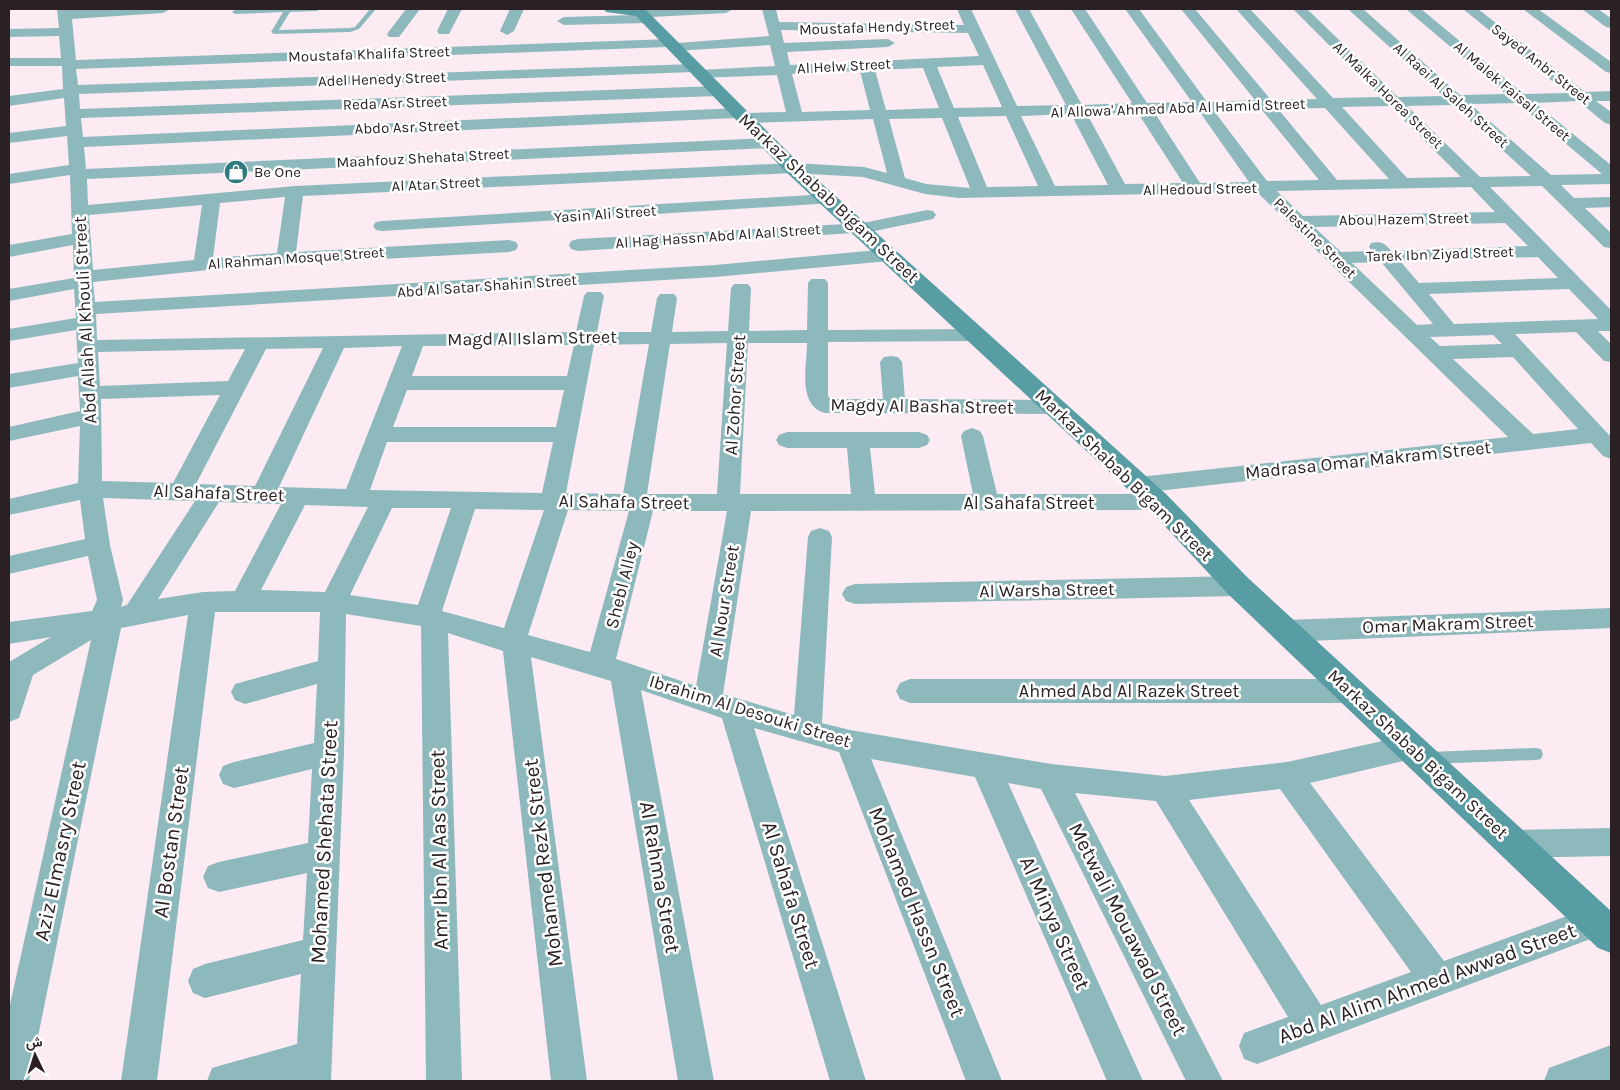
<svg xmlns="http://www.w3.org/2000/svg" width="1620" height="1090" font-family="Karla,Vazirmatn,sans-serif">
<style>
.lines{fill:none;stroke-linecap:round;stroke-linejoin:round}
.service{fill:#8db9bd;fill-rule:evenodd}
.minor{fill:#8db9bd;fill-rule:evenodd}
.secondary{fill:#579da3;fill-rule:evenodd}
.labels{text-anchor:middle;stroke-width:5;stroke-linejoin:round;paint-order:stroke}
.far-street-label{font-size:15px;fill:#2b2125;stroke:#fff}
.far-poi-label{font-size:15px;fill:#2b2125;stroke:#fff;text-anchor:start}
.street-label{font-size:18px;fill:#2b2125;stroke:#fff}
.near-street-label{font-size:21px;fill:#2b2125;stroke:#fff}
</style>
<rect width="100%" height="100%" fill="#fcebf2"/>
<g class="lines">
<path class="service" d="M269 9H320L317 11 290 12 279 30 350 28 355 27 370 9H376L359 29 350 32 274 34 271 32 283 12 235 14 232 12 235 10Z
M1536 748 1541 749 1543 754 1541 759 1536 760 1428 764 1423 763 1421 758 1423 753 1428 752Z"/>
<path class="minor" d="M57 9H170L163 13 72 19 76 60 670 39 677 43 769 36 762 9H776L779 22 964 25 957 9H971L1017 106 1066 105 1015 9H1029L1082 105 1132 103 1071 9H1085L1147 103 1192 102 1125 9H1139L1207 102 1255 100 1181 9H1195L1271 100 1317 99 1236 9H1250L1333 98 1381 97 1293 9H1307L1398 97 1443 96 1348 9H1363L1460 95 1506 94 1406 9H1421L1524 94 1567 93 1463 9H1478L1585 92 1611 91V101H1596L1611 112V125L1605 123 1578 101 1535 103 1611 165V184L1561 185 1574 198 1611 197V207L1585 208 1611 233V248L1604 247 1542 186 1490 187 1611 310V331H1598L1611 344V362L1604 361 1576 332 1515 334 1611 437V459L1603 456 1591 443 1139 493 1131 491 1127 485 1131 479 1139 477 1508 437 1257 192 959 198 925 194 863 177 793 173 303 196 296 252 509 240 516 242 518 246 516 250 509 252 237 267 93 282 95 302 715 265 889 249 896 251 898 255 896 259 889 261 715 277 96 314 97 340 576 332 584 296 587 292H601L604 296 597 332H651L657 298 660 294H674L677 298 672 332 728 331 731 288 734 284H748L751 288 749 331 807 330 808 283 811 279H825L828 283V330L977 329 984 331 987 335 984 339 977 341 828 342V396L831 399H883L880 362 884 357 891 356 898 357 902 362 905 399 1056 400 1064 402 1067 407 1064 412 1056 414 825 413C797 406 807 365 807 343H748L740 494H851L847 448H787L779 445 776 440 779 435 787 432H919L927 435 930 440 927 445 919 448H870L875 494H973L961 436 964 431 972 428 980 431 983 436 997 494H1158L1167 496 1170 502 1167 508 1158 510 751 511 723 694 794 715 808 537 811 531 820 528 829 531 832 537 822 723 850 730 1051 764 1165 776 1287 762 1410 735 1420 739 1425 748 1420 757 1310 783 1444 961 1597 905 1609 910 1611 916 1609 932 1257 1064 1244 1059 1239 1046 1244 1033 1288 1017 1156 801 1075 793 1223 1081H1186L1041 789 1008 783 1143 1081H1107L975 777 871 759 1002 1081H966L839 752 754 728 866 1081H830L722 718 641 690 714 1081H678L611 681 531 657 587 1081H551L503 651 448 633 462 1081H426L421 626 346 614 344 752 331 1081H207L212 1068 297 1044 301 974 205 998 193 993 188 981 193 969 205 964 303 940 307 873 219 892 208 888 203 877 208 866 219 862 308 843 312 769 234 788 223 784 219 775 223 766 234 762 314 743 317 684 245 704 235 700 231 692 235 684 318 661 320 612H215L157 1081H121L188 615 121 628 29 1081H9V1009L91 640 33 675 19 718 9 722V662L51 637 9 644V622L92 611 97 600 88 556 9 574V556L85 539 80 500 9 515V499L78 483 80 426 9 441V427L80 411 78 376 9 388V374L78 363 76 330 9 341V329L76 318 74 289 9 301V289L74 278 73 245 9 257V245L72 234 70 175 9 184V174L69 165 67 136 9 143V133L66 126 64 98 9 106V96L63 89 62 66H9V58H61L59 36 9 37V29L59 28ZM781 30 968 33 979 56 790 65 787 52 888 47 895 43 888 39 784 43ZM770 45 775 66 700 70 699 65 694 64 78 85 76 69 667 47 674 51ZM983 65 1002 107 954 108 937 67ZM923 68 939 108 886 110 875 70ZM860 71 870 110 802 112 792 74ZM694 72 695 77 700 78 777 75 786 112 747 113 745 110 739 108 83 137 81 118 718 96 726 91 718 86 80 109 79 94ZM1517 103 1602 174 1551 175 1470 104ZM1453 105 1531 176 1480 177 1407 106ZM1390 106 1461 177 1407 178 1342 107ZM1325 108 1389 179 1337 180 1278 109ZM1262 110 1319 180 1267 181 1214 111ZM1199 111 1249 182 1200 183 1154 112ZM1138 113 1183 183 1125 184 1087 114ZM1071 114 1108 185 1055 186 1021 116ZM1006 116 1038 186 987 187 958 117ZM736 118 744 123 873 119 887 173 864 167 793 163 295 186 88 205 87 179 768 148 776 143 768 138 86 169 84 147ZM942 118 970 188 926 184 905 178 889 119ZM1471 187 1495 212 1303 216 1277 191ZM285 197 277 253 213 258 220 203ZM202 205 194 260 93 270 89 215ZM1505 223 1528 246 1391 251C1385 243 1381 241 1371 243L1369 247 1372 251 1341 252 1314 227ZM1538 257 1558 278 1419 283 1400 261ZM1381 262 1433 324 1417 325 1352 263ZM1569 289 1598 319 1454 324 1429 294ZM1493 335 1502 344 1440 346 1430 337ZM727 343 717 494H647L670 344ZM649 344 623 494 566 493 594 345ZM574 345 567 376H412L423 346ZM402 346 346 489 279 487 344 348ZM323 348 255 486 196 484 266 349ZM245 349 228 381 100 386 98 352ZM1513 357 1578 429 1533 434 1453 359ZM407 390H564L556 427H393ZM220 395 173 483 102 481 101 399ZM387 442H553L542 493 370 490ZM103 498 195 501 127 605 121 607 123 600 110 545ZM219 502 281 504 235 591 203 592 158 599ZM305 505 368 507 325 592 261 590ZM392 508H451L418 605 350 595ZM475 509 544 510 504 628 442 611ZM568 510 629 511 590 652 528 635ZM653 511H727L696 686 616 659ZM1280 789 1411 972 1321 1005 1189 800Z
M406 9H420L399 37H389L387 34Z
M448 9H462L449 34H439L437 31Z
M510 9H524L514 31 507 35 500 31Z
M632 9H733L726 13 652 17V22L647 23 564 25 557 21 564 17 636 15Z
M1523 9H1538L1611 62V73L1606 72Z
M1582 9H1598L1611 18V28L1606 27Z
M827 194 833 195 836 199 833 203 382 231 376 230 373 226 376 222 382 221Z
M927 210 933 211 936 215 933 219 860 234 853 233 578 251 571 249 569 245 571 241 578 239 863 223Z
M1238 576 1247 579 1251 586 1247 593 1238 596 855 604 846 601 842 594 846 587 855 584Z
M1611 608V628L1286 642 1277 638 1273 631 1277 624 1286 620Z
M910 679H1349L1359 683 1363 691 1359 699 1349 703H910L900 699 896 691 900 683Z
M1611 828V856L1514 858 1503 854 1498 844 1503 834 1514 830Z
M1611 1045V1081H1544L1549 1068Z"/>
<path class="secondary" d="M604 9H645L800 164 1167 495 1248 578 1611 911V953L1598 948 1228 594 1149 509 786 172 636 16 606 12Z"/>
</g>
<defs>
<g id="shop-disc" transform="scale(1.25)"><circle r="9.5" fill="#317a80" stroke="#fff"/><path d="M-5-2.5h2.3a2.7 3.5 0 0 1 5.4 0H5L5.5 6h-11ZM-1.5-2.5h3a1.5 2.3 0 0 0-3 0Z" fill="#fff"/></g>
</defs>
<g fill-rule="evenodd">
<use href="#shop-disc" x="236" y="172"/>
</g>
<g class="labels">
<g class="far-street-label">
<text transform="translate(877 27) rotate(-2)" y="5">Moustafa Hendy Street</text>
<text transform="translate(369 54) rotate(-2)" y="5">Moustafa Khalifa Street</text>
<text transform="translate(1541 64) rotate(38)" y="5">Sayed Anbr Street</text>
<text transform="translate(844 66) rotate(-3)" y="5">Al Helw Street</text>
<text transform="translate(382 79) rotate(-2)" y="5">Adel Henedy Street</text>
<text transform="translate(1512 91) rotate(40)" y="5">Al Malek Faisal Street</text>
<text transform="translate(1388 95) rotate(44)" y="5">Al Malka Horea Street</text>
<text transform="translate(1451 95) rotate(42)" y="5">Al Raei Al Saleh Street</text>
<text transform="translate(395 103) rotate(-2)" y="5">Reda Asr Street</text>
<text transform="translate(1178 108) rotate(-2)" y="5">Al Allowa' Ahmed Abd Al Hamid Street</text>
<text transform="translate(407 127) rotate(-2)" y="5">Abdo Asr Street</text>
<text transform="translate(423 158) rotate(-3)" y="5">Maahfouz Shehata Street</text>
<text transform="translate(436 184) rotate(-3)" y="5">Al Atar Street</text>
<text transform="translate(1200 189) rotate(-1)" y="5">Al Hedoud Street</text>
<text transform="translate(605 214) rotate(-4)" y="5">Yasin Ali Street</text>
<text transform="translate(1404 219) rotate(-1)" y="5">Abou Hazem Street</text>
<text transform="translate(718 236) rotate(-4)" y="5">Al Hag Hassn Abd Al Aal Street</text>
<text transform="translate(1315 238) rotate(44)" y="5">Palestine Street</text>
<text transform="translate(1440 254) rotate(-2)" y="5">Tarek Ibn Ziyad Street</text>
<text transform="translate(296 258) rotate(-4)" y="5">Al Rahman Mosque Street</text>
<text transform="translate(487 286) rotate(-4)" y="5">Abd Al Satar Shahin Street</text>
</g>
<g class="far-poi-label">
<text x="254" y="177">Be One</text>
</g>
<g class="street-label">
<text transform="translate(829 198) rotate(43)" y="6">Markaz Shabab Bigam Street</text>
<text transform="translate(85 320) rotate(-93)" y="6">Abd Allah Al Khouli Street</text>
<text transform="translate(532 338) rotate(-1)" y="6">Magd Al Islam Street</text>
<text transform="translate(735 395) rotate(-86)" y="6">Al Zohor Street</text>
<text transform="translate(922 406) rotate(1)" y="6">Magdy Al Basha Street</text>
<text transform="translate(1368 460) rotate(-6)" y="6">Madrasa Omar Makram Street</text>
<text transform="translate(1124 475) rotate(44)" y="6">Markaz Shabab Bigam Street</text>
<text transform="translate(219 493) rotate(2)" y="6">Al Sahafa Street</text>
<text transform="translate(624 502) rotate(1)" y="6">Al Sahafa Street</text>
<text x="1029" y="509">Al Sahafa Street</text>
<text transform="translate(622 585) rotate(-76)" y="6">Shebl Alley</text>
<text transform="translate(1047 590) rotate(-1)" y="6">Al Warsha Street</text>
<text transform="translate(724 601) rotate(-81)" y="6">Al Nour Street</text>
<text transform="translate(1448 624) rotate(-2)" y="6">Omar Makram Street</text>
<text x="1129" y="697">Ahmed Abd Al Razek Street</text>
<text transform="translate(750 711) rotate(17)" y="6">Ibrahim Al Desouki Street</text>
<text transform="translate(1418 754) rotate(43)" y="6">Markaz Shabab Bigam Street</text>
</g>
<g class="near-street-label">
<text transform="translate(171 842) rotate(-82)" y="7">Al Bostan Street</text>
<text transform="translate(324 842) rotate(-87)" y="7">Mohamed Shehata Street</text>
<text transform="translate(439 850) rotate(-91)" y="7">Amr Ibn Al Aas Street</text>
<text transform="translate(60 851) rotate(-78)" y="7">Aziz Elmasry Street</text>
<text transform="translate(543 863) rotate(-97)" y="7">Mohamed Rezk Street</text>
<text transform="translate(660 877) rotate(80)" y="7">Al Rahma Street</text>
<text transform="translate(791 895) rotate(73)" y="7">Al Sahafa Street</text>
<text transform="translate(917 912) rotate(68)" y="7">Mohamed Hassn Street</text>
<text transform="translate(1055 923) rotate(66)" y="7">Al Minya Street</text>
<text transform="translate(1128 929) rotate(63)" y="7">Metwali Mouawad Street</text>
<text transform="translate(1427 983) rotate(-20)" y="7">Abd Al Alim Ahmed Awwad Street</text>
</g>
</g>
<rect width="1620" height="1090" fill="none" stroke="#2b2125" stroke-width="20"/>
<g transform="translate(35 1055) rotate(356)" stroke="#ffffff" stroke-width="4" paint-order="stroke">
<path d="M0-4L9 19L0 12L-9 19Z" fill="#2b2125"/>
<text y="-8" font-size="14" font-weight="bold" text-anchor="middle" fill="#2b2125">ش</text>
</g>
</svg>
